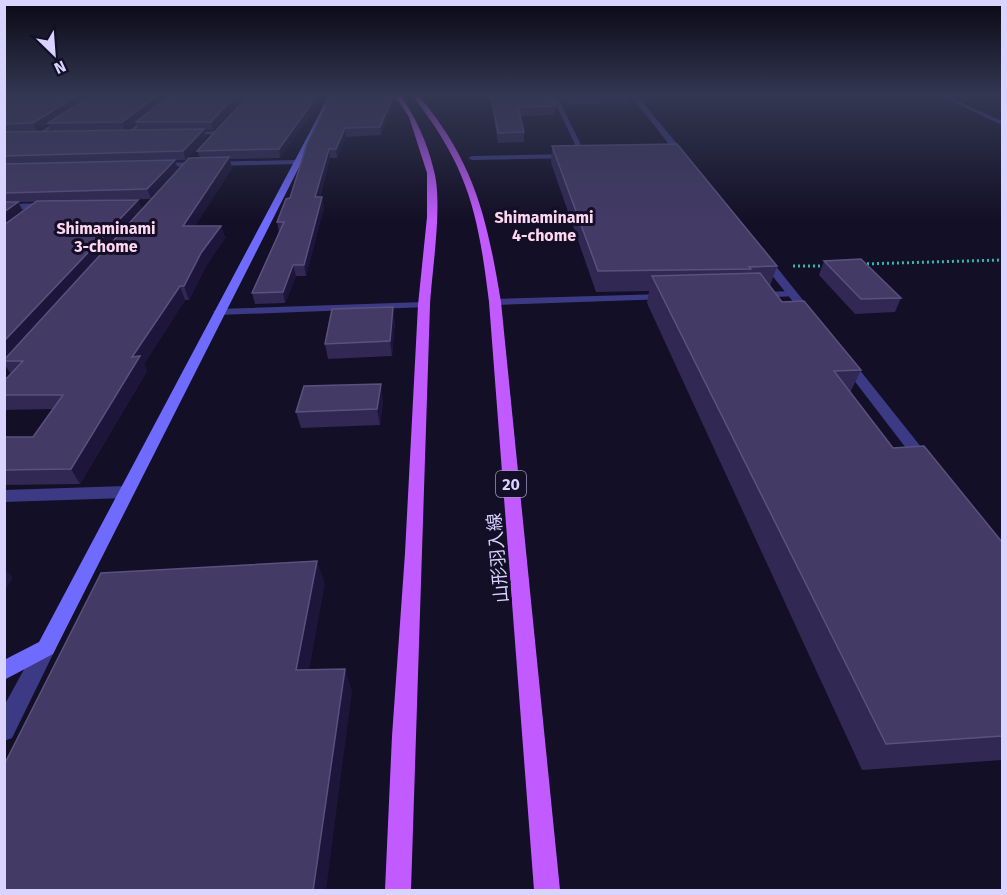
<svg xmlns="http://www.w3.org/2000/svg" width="1007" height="895" font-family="'Fira Sans','Noto Sans JP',sans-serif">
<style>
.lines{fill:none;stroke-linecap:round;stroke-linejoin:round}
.path{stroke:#2fb8b0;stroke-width:3;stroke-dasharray:2 3;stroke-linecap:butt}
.lane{fill:#3d3a85;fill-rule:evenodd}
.street{fill:#3d3a85;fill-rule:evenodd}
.secondary{fill:#6f6bff;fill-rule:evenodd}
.primary{fill:#c25bff;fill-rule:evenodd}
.wall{fill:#312854;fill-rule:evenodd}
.shaded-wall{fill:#1d163a}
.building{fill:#433a66;stroke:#5a527e;stroke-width:1.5}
.labels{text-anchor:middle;stroke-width:6;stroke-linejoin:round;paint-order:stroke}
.far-neighbourhood-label{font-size:16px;font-weight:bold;fill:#ffd6f0;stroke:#130f26}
.shield{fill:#130f26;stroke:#9e99be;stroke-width:1.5}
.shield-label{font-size:16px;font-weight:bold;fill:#d9d4ff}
.street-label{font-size:18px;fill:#d9d4ff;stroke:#130f26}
</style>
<rect width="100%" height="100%" fill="#130f26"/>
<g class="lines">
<path class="path" d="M862 264 1002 260
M793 266H825"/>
<path class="lane" d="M552 96H557L585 153 591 154V156L580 155Z
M941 96H947L1002 121V125Z
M217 131 219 134 187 135 184 133Z
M792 291 796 292V296L759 298 754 295 759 292Z
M664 294 668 295V299L495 305 490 302 495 299Z
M424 302 429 305 428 307 218 315 213 312 218 309Z"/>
<path class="street" d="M95 96H102L40 136 35 135Z
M171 96H177L130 135H126V133Z
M631 96H637L689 158V162H683Z
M571 154 574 158 472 160 468 158 472 156Z
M295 160H298V164L157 167 153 165 157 163Z
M4 204 48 203 52 206 48 209 4 210Z
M758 254H766L815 315V319H807L758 258Z
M846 358 851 359 929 457 932 461 929 465H919L840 362Z
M126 486 132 488 134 492 132 496 126 498 4 502V490Z
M46 639 53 642 56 648 12 738 4 741V706L39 642Z"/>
<path class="secondary" d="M329 96H335L53 654 4 680V660L39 642Z"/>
<path class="primary" d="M395 96H401C416 118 428 144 434 171 443 204 432 269 430 305L411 890H385L392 736 405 553 418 305 427 217V173L409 117Z
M413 96H419C475 163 487 218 501 302L560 890H534L489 302C478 213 469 169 413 96Z"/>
</g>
<path class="wall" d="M4 96H244L213 130H204L206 137 186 160 154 161 178 169 151 199 74 201 138 200 142 209 200 158 197 151 324 96 280 158 230 159 232 168 195 226H221L225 238 206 266 189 300H185L144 364 147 371 80 484 4 485V437H33L52 409 4 410V381L11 374 4 364ZM169 96 136 122 139 130H126ZM48 124 51 131H36ZM19 202H37L23 211Z
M331 96 395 101 381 135 346 137 337 158H330L320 197 324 207 306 276H296L285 303 255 304 252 293 279 232 277 222 290 198Z
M464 96H554V103L556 106 555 115 520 116 524 132V142L498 143 491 100 472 102Z
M559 96H628V103L564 105Z
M552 146 777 266 770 286 782 302 861 370 850 393 893 448 1002 542V760L862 770 647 303 649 291 596 292 551 163Z
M824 261 901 298 895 312 855 314 819 275Z
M395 321 392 356 328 359 325 344Z
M383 400 380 425 301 428 296 412Z"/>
<path class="shaded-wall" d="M77 96H92L36 131 33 123Z
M157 96H169L125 131 122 122Z
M235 96H244L213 130 211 122Z
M317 96H324L280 158 279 149Z
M393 96H395V101L381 135 380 127Z
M472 96H491V100L472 102Z
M345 128 346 137 337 158 336 149Z
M204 129 206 137 186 160 183 151Z
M329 149 330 158 317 207 315 197Z
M229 157 232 168 187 239 183 226Z
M175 160 178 169 151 199 147 189Z
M322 197 324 207 306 276 304 265Z
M138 200 142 209 4 361V341Z
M18 202 23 212 4 227V212Z
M221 226 225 238 206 266 189 300 184 286 201 253Z
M293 265 296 276 285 303 283 292Z
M180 286 185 300 144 364 147 371 80 484 71 469 132 357Z
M393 307 395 321 392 356 390 341Z
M381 384 383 400 380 425 377 409Z
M317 561 325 584 305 693 296 670Z
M4 568 13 578 4 592Z
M345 669 352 691 326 891H313Z"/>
<path class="building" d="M7 96H77L33 123 4 124V97Z
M91 96H157L122 122 48 123Z
M169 96H235L211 122H136Z
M248 96H317L279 149 197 151Z
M331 96H393L380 127 345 128 336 149H329L315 197H322L304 265H293L283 292 252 293 284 222H277L286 199 290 198 307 144Z
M491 96H554V97H551L556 106 518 107 524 132 498 133Z
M204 129 183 151 4 156V132Z
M677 144 777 266 749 267 751 269 598 271 552 146Z
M229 157 183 226H221L201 253 184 286H180L132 357 140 356 71 469 4 470V437H33L63 395H4V381L23 361H4V360L189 158Z
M175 160 147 189 4 193V164Z
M138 200 4 341V225L37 201Z
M4 202H18L4 212Z
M861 259 901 298 861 299 824 261Z
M760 273 782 302 804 301 861 370 834 371 893 448 924 446 1002 542V736L886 744 652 276Z
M393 307 390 341 325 344 332 309Z
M381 384 377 409 296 412 304 386Z
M317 561 296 670 345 669 313 891H4V765L101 573Z"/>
<linearGradient id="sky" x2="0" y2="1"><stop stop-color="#0a0815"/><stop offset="0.43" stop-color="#333752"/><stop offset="1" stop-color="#333752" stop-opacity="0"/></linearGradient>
<rect width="1007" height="221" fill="url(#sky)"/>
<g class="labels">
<g class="far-neighbourhood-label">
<text x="544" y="223">Shimaminami<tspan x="544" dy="18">4-chome</tspan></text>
<text x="106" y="234">Shimaminami<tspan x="106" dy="18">3-chome</tspan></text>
</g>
<rect class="shield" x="496" y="471" width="30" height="26" rx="4.5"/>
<g class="shield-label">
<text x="511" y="490">20</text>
</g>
<g class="street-label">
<text transform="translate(498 558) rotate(-95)" y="6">山形羽入線</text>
</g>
</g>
<rect width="1007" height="895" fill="none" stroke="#d9d4ff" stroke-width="12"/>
<g transform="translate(54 54) rotate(155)" stroke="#130f26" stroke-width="4.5" paint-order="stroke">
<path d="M0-4.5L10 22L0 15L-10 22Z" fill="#d9d4ff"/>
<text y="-9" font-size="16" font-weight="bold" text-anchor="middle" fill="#d9d4ff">N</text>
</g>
</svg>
